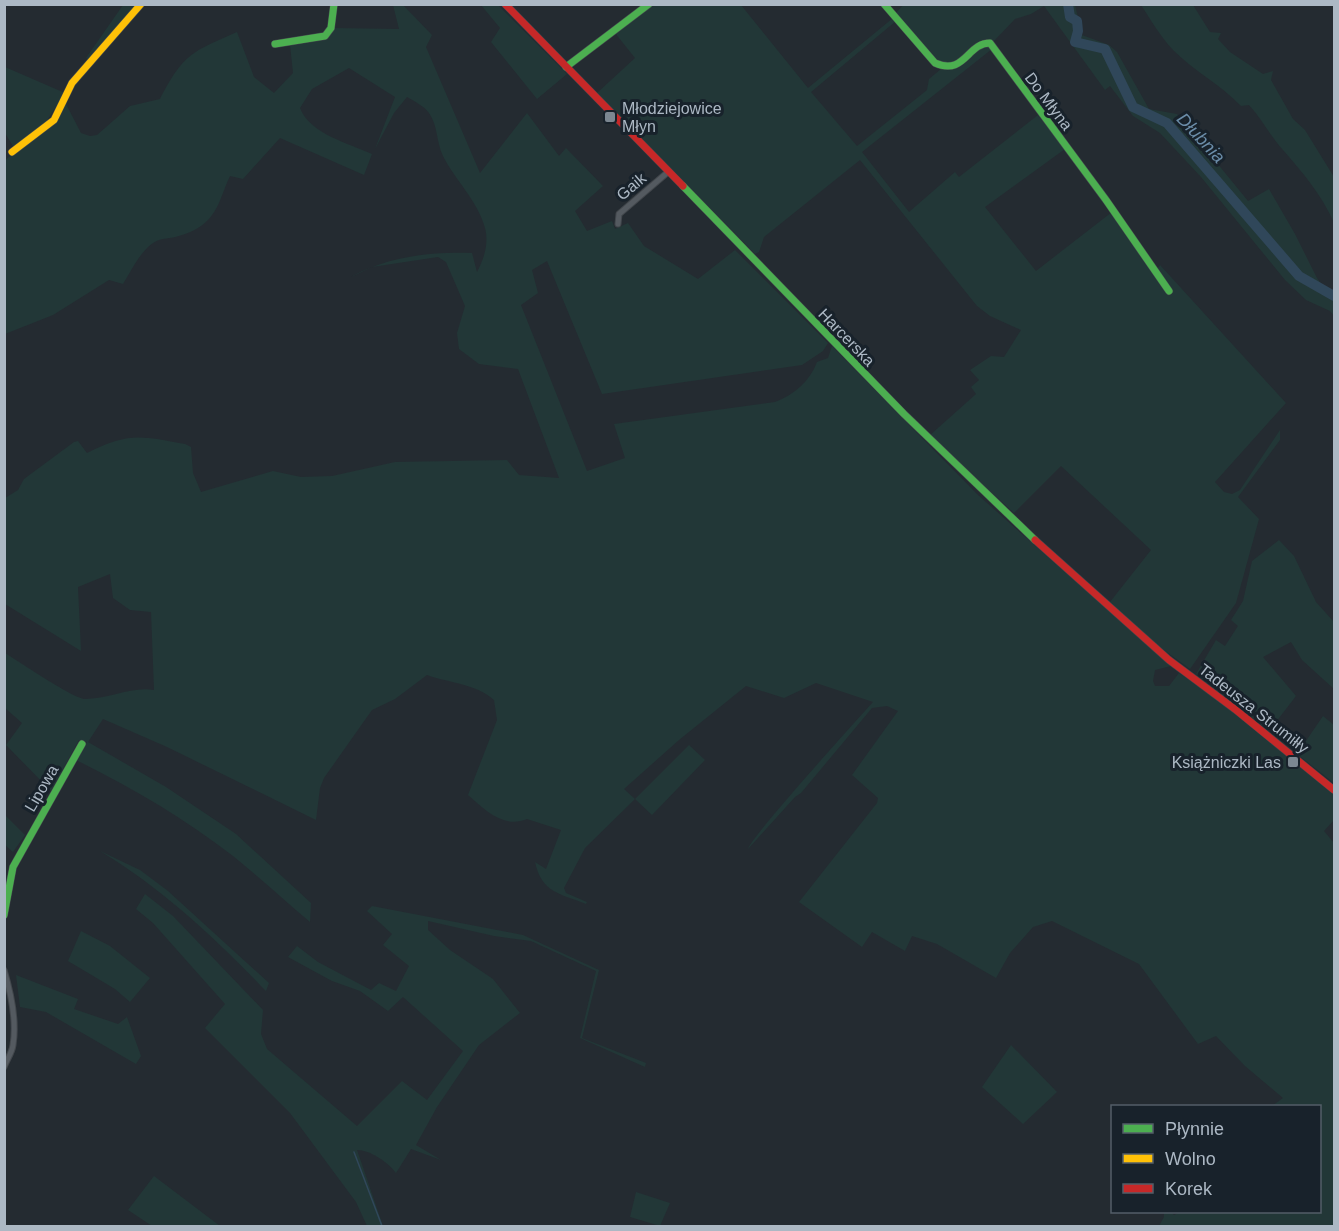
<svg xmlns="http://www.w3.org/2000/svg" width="1339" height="1231" font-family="Arial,sans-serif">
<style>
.green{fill:#223737}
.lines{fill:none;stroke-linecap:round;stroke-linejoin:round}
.stream{stroke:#30475a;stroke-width:1.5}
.river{stroke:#30475a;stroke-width:10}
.street-casing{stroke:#42474c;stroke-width:7}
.fast-casing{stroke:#42474c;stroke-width:8}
.slow-casing{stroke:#42474c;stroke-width:8}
.jam-casing{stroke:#42474c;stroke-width:8}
.street{stroke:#545a60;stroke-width:5}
.fast{stroke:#4caf50;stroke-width:7}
.slow{stroke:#ffc107;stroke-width:7}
.jam{stroke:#c62828;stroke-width:7}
.poi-dot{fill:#7c8791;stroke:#18222b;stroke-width:2}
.labels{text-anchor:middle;stroke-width:6;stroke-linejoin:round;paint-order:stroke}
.street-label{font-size:16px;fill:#acb8c4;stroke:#18222b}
.poi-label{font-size:16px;fill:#acb8c4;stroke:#18222b;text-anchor:start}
.water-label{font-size:18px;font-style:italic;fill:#6b8da9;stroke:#18222b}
</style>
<rect width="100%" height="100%" fill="#242b31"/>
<path class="green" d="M904 4 1075 5 1082 35 1109 45 1117 52 1149 109 1177 114 1248 201 1269 189 1295 234 1317 278 1324 288 1334 294V316L1330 311 1306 300 1285 280 1201 177 1160 133 1133 116 1110 86 1105 90 1044 6 1031 14 1015 19 993 42 991 39 983 40 955 64 940 65 895 14Z
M123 5H137L90 61 86 58Z
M393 5H403L432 35 426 47 480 173 527 113 559 156 566 148 603 186 575 211 587 231 612 221 615 229 628 223 644 246 698 279 735 250 828 343 823 351 802 365 602 394 547 261 532 270 538 293 521 305 587 471 625 458 614 424 775 402C794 395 810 381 817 362L828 358 832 346 978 495 1171 666 1155 670 1153 681 1155 686H1169L1179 673 1225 705 1334 794V820L1324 831 1334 843V1226H1159L1164 1217V1212H1171L1174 1215 1180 1212H1320V1106H1272L1283 1098 1245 1066 1216 1036 1198 1044 1139 964 1052 921 1033 927 1010 953 996 978 937 944 912 936 905 951 872 932 862 947 799 902 877 803 878 798 852 775 898 711 887 706 872 708 801 793 795 797 748 849C749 839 856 721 873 702L816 683 784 698 746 686 679 740 624 789 635 799 689 745 705 760 652 815 635 799 585 848 564 888 566 893 587 902 586 904C559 893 542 893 535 862L546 869 561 830 527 819C504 829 485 810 468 795L497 720 494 700C477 684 449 683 427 675L395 699 372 710 324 778 320 788 316 820 167 747 103 719 88 742 166 787 236 834 311 903 310 922C284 900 259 877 233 856 184 818 131 787 76 760L87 742 79 740 51 791 6 745 22 723 5 708V653C18 661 74 699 85 699 108 699 133 686 154 690L151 612 130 610 113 598 110 574 78 587 81 651 5 604V498L18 490 24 479 74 442 78 441 87 453C129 432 140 436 185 444L191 447 193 473 201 492 273 471 301 477 332 476 395 462 507 460 519 475 559 478 518 369 479 364 459 349 457 333 465 306 446 262 438 257 372 267 351 277C386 257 432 251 472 253L477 272C484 259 489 243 485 228 478 201 455 180 443 156 436 141 438 126 429 113 424 106 414 101 407 97L394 113 375 149 395 97 349 68 312 89 300 108C310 134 348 143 372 154L364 175 280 138 243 179 230 176C224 188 220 205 212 215 201 231 180 237 163 239 144 242 132 270 123 284L109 280 53 315 5 334V160L56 122 65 102 81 133 90 136 97 135 130 106 160 99C184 53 192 52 237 32L254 77 274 93 293 73 290 45C306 43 326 43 333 28L399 29Z
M481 5H498L567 74 537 99 491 42 500 28Z
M652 5H741L808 88 893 18 896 21 811 92 857 146 927 90 929 79 941 69C958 75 971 56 983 45H989L992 49 862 152 909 212 955 172 959 177 1038 115 1065 149 985 207 1036 271 1112 212 1168 295 1171 293 1157 269 1160 265 1286 403 1215 482 1224 492 1232 494 1240 490 1280 430V440L1238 497 1259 519 1236 603 1190 669 1149 639 1110 602 1151 550 1061 466 1014 513 929 436 976 394 971 387 979 380 970 370 991 356 1004 357 1021 330 990 316 977 306 860 160 764 237 759 252 755 254 597 93 635 58 615 33Z
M1141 5H1193L1210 32 1221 33 1218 39 1230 52 1263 74 1273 71 1271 80 1293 119 1305 130 1334 177V223C1322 195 1303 173 1283 150 1270 136 1262 119 1249 105L1241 106C1221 85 1194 71 1173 50 1160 36 1151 20 1141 5Z
M5 67 65 93 46 122 14 148 5 133Z
M1279 540 1294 556 1316 602 1334 622V689L1302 660 1291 642 1263 657 1296 696 1269 731 1196 674 1216 640 1225 646 1238 626 1231 620 1243 601 1252 561Z
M1323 716 1334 725V783L1297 754Z
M5 815 25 835 13 852 5 845Z
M100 851 140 870 168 891 269 983 266 991C215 938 163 889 100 851Z
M145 894 173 916 263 1010 261 1034 267 1049 357 1126 402 1081 427 1100 463 1051 403 997 388 1011 360 991 332 981 288 957 297 946 318 962 371 990 379 983 396 991 409 966 383 945 392 934 367 911 372 906 523 935 599 970 582 1038 646 1063 645 1067 580 1038 596 971 531 941 494 936 428 921V930L450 950 493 979 520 1013 479 1045 437 1107 416 1145 441 1160 411 1149 396 1173C388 1162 370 1150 357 1150L383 1226H367L356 1202 290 1113 205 1028 225 1004 153 923 136 909Z
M81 931 110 946 150 978 130 1002 115 989 68 961Z
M16 975 78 999 74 1009 118 1024 127 1017 141 1056 136 1064 46 1012 20 1007Z
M1011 1045 1057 1092 1023 1124 982 1087Z
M154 1176 220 1226H152L128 1210Z
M636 1192 670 1203 660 1226 630 1217Z"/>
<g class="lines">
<path class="stream" d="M354 1152 382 1226"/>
<path class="river" d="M1068 4 1070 17 1077 21 1078 31 1075 42 1105 49 1133 107 1167 123 1299 276 1334 296"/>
<g class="street-casing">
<path id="street" d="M618 224 619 214 668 172
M4 970C11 993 17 1020 13 1045 12 1053 7 1059 4 1067"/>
</g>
<g class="fast-casing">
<path id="fast" d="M884 4 935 63C965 76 967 43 990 43L1106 200 1169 291
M275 44 325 36 331 28 334 4
M566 67 649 4
M683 186 904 414 1035 540
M4 915 13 867 82 744"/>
</g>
<g class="slow-casing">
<path id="slow" d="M12 152 54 120 72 83 141 4"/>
</g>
<g class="jam-casing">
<path id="jam" d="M505 4 683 186
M1035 540 1169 660 1236 710 1334 790"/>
</g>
<use href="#street" class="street"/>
<use href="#fast" class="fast"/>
<use href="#slow" class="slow"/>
<use href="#jam" class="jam"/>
</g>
<g class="poi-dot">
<rect x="604" y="111" width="12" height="12" rx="3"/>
<rect x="1287" y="756" width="12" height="12" rx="3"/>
</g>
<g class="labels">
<g class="street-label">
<text transform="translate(1049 101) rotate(53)" y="6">Do Młyna</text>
<text transform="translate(631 186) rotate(-40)" y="6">Gaik</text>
<text transform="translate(847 337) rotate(46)" y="6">Harcerska</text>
<text transform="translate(1254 708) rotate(38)" y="6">Tadeusza Strumiłły</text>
<text transform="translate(41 788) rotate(-60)" y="6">Lipowa</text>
</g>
<g class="poi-label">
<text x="622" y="114">Młodziejowice<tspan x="622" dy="18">Młyn</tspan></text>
<text x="1281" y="768" text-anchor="end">Książniczki Las</text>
</g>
<g class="water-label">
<text transform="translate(1201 138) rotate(47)" y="6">Dłubnia</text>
</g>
</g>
<rect width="1339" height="1231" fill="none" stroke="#acb8c4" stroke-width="12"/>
<rect x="1111" y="1105" width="210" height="108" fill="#18222b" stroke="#535e68" stroke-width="1.5"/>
<rect x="1123" y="1124" width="30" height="9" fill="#4caf50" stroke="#535e68" stroke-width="1.5"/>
<text x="1165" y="1135" font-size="18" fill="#acb8c4">Płynnie</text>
<rect x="1123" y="1154" width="30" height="9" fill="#ffc107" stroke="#535e68" stroke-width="1.5"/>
<text x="1165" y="1165" font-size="18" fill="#acb8c4">Wolno</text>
<rect x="1123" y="1184" width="30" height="9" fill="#c62828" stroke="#535e68" stroke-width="1.5"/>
<text x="1165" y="1195" font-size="18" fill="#acb8c4">Korek</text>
</svg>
